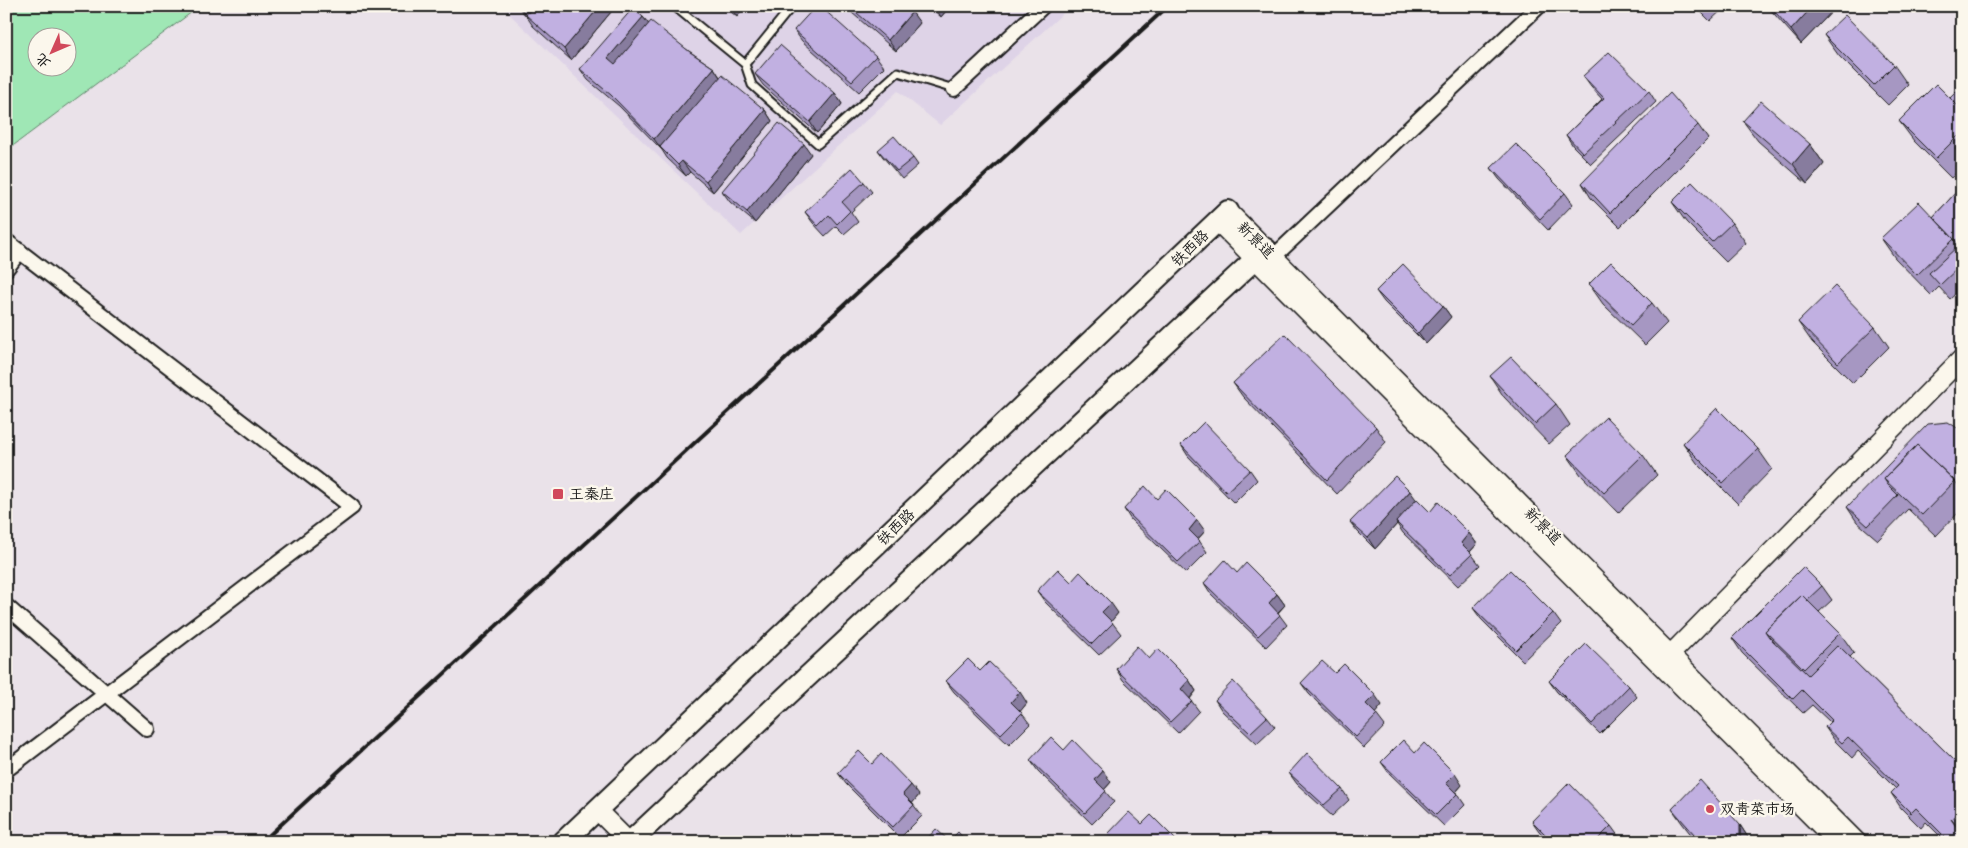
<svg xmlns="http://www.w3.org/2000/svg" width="1968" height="848" font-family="'Comic Neue','LXGW WenKai TC',sans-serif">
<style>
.built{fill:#ded3e7}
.green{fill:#9fe7b5;stroke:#5e8268;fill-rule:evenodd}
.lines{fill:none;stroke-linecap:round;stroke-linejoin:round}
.service-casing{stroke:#1c1c1c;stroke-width:11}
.minor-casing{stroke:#1c1c1c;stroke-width:18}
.tertiary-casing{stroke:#1c1c1c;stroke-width:21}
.secondary-casing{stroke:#1c1c1c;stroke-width:24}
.service{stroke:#fbf7ec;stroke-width:7}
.minor{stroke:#fbf7ec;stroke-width:14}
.tertiary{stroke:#fbf7ec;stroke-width:18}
.secondary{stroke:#fbf7ec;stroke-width:20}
.rail{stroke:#1c1c1c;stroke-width:4}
.wall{fill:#a697c2;stroke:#1c1c1c}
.shaded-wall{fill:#877b9e;stroke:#1c1c1c}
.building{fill:#c1b0e1;stroke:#1c1c1c}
.poi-dot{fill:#d1495b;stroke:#fbf7ec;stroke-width:2}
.labels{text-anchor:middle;stroke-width:5;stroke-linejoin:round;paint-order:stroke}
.street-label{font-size:15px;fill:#1c1c1c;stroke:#fbf7ec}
.poi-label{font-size:15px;fill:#1c1c1c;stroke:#fbf7ec;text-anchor:start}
</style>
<rect width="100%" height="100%" fill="#eae2e9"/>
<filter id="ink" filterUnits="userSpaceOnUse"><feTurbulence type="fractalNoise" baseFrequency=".02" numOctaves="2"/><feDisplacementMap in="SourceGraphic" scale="10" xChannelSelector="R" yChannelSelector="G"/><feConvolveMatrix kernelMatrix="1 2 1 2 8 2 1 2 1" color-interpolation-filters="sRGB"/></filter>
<g filter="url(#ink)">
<path class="built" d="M501 6H1071L940 125 898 91 741 235Z"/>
<path class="green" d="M6 6H200L6 151ZM38 38H68V68H38Z"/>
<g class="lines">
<g class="service-casing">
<path id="service" d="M674 6 745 64 752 85 818 144 898 72 954 89
M745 64 792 6"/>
</g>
<g class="minor-casing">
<path id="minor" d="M954 89 1043 6
M6 241 352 507 6 770
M1267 263 1539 6
M6 269 20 251
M6 606 147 729"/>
</g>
<g class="tertiary-casing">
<path id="tertiary" d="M1228 211 1857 842
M1217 221 1837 842
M1662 663 1962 358
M597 810 629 842"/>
</g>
<g class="secondary-casing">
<path id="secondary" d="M563 842 1228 211
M630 842 1266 249"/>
</g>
<use href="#service" class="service"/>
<use href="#minor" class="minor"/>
<use href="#tertiary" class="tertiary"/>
<use href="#secondary" class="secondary"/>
<path class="rail" d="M262 842 1168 6"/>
</g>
<path class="wall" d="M517 6H616L571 60 533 26 527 17Z
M724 6H745L737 17Z
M844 6H906L920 23 896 51Z
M929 6H950L941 17Z
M1695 6H1726L1710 21Z
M1767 6H1837L1801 44Z
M643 17 649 24 714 68 720 77 765 110 772 121 713 192 690 172 686 176 667 158 662 150 619 106 588 80 580 69Z
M794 30 876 56 884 67 859 92 802 41Z
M1824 35 1894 65 1908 85 1888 105 1839 56Z
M755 74 835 93 842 104 817 133 763 85Z
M1583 76 1649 91 1656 102 1591 164 1573 146 1566 135 1602 99 1591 87Z
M1962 88V167L1951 178 1914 141 1899 121 1950 98Z
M1743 121 1810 144 1824 164 1807 184 1758 141Z
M1698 125 1708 139 1620 227 1591 198 1582 183Z
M878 150 913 158 918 165 902 179 883 157Z
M811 154 755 223 730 202 722 191Z
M1491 168 1565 193 1573 204 1548 230 1499 179Z
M864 182 872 192 851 212 858 222 844 234 836 226 825 236 813 223 805 212Z
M1962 186V288L1950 299 1939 287 1931 295 1895 258 1881 238 1933 217Z
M1672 202 1732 223 1746 243 1726 262 1686 222Z
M1589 284 1652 303 1667 323 1645 345 1603 304Z
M1376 291 1443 306 1451 317 1426 344 1384 302Z
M1798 322 1875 327 1889 347 1853 383 1812 342Z
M1490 376 1556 404 1570 425 1549 444 1504 397Z
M1233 383 1376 427 1386 442 1337 494 1243 397Z
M1962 431V509L1936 536 1908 509 1878 540 1857 522 1847 507Z
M1683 443 1758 449 1772 469 1738 504 1697 463Z
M1181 445 1250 470 1257 480 1234 503 1188 456Z
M1567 455H1643L1657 475 1618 513 1581 475Z
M1416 500 1430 512 1469 533 1477 544 1470 552 1480 565 1458 586 1403 533 1397 524 1375 549 1358 532 1350 522Z
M1124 509 1205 531 1198 539 1207 552 1186 573 1131 520Z
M1237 573 1277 594 1285 605 1278 613 1287 625 1266 647 1211 594 1204 583Z
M1071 582 1118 613 1111 621 1121 634 1099 655 1045 602 1037 591Z
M1822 586 1832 600 1819 612 1840 633 1854 653 1850 657 1962 768V842L1943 839 1926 822 1921 828 1901 808 1891 793 1896 789 1858 751 1852 758 1835 741 1825 727 1830 722 1812 705 1803 713 1742 653 1732 638Z
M1473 608 1553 613 1561 624 1523 661 1481 619Z
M1149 659 1189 680 1196 691 1190 699 1199 711 1178 733 1123 680 1116 669Z
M980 671 1027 703 1020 711 1030 724 1009 745 954 692 946 681Z
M1549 681 1629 686 1637 697 1600 734 1557 692Z
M1301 683 1382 705 1375 713 1385 726 1364 748 1309 694Z
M1215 700 1267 717 1275 727 1257 744 1222 711Z
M1064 750 1111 782 1104 790 1114 802 1092 824 1038 771 1030 760Z
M1415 753 1462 785 1456 792 1465 805 1444 826 1389 773 1381 762Z
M838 773 919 795 912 803 922 816 900 838 846 784Z
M1289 773 1342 789 1349 800 1332 816 1297 784Z
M1672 809 1740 825 1749 839 1693 837 1682 823Z
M1532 821 1611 826 1619 837 1614 842H1549L1539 831Z"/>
<path class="shaded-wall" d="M525 6H537L526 15 522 10Z
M600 6H616L571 60 564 49Z
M730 6H745L737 17Z
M934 6H950L941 17Z
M1813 6H1837L1801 44 1791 30Z
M912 12 920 23 896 51 888 40Z
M643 17 651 27 616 68 608 58Z
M714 68 721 79 660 147 662 150 654 139Z
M835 93 842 104 817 133 810 122Z
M765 110 772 121 713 192 706 181Z
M804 144 811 154 755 223 747 212Z
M1810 144 1824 164 1807 184 1793 164Z
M682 161 690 172 686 176 678 165Z
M1443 306 1451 317 1426 344 1418 333Z
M1410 491 1418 502 1396 522 1397 524 1375 549 1368 538Z
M1197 520 1205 531 1196 541 1189 530Z
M1469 533 1477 544 1468 554 1461 543Z
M1277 594 1285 605 1276 614 1269 603Z
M1111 603 1118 613 1110 623 1102 612Z
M1189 680 1196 691 1188 700 1181 689Z
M1020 692 1027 703 1019 713 1011 702Z
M1375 695 1382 705 1374 715 1366 704Z
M1103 771 1111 782 1103 791 1095 780Z
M1455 774 1462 785 1454 794 1446 783Z
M911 785 919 795 911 805 903 794Z
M1740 825 1749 839 1750 842H1740Z"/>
<path class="building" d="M519 6H525L522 10Z
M534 6H600L564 49 526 15Z
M816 6H820L876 56 852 81 794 30Z
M849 6H906L912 12 888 40Z
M1770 6H1813L1791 30Z
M633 8 643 17 608 58 615 64 651 21 690 52 714 68 654 139 611 95 580 69Z
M1845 15 1894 65 1874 85 1824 35Z
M780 45 835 93 810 122 755 74Z
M1609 52 1649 91 1583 153 1566 135 1604 98 1583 76Z
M722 75 765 110 706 181 682 161 678 165 660 147Z
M1936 84 1962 110V132L1936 158 1899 121Z
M1961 87 1962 88V110L1950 98Z
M1670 93 1698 125 1610 213 1582 183Z
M1761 101 1810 144 1793 164 1743 121Z
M779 123 804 144 747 212 722 191Z
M894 136 913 158 897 171 878 150Z
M1962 142V157L1955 149Z
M1516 144 1565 193 1540 219 1491 168Z
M852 168 864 182 842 202 850 211 837 224 829 215 818 226 805 212Z
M1692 182 1732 223 1712 242 1672 202Z
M1962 186V264L1940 285 1929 273 1959 245 1954 239 1933 217Z
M1919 202 1954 239 1917 275 1881 238Z
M1611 262 1652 303 1631 325 1589 284Z
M1403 264 1443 306 1418 333 1376 291Z
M1835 286 1875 327 1838 363 1798 322Z
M1285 334 1376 427 1327 480 1233 383Z
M1511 357 1556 404 1535 424 1490 376Z
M1717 408 1758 449 1723 483 1683 443Z
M1606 417 1643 455 1604 493 1567 455Z
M1204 422 1250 470 1226 492 1181 445Z
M1948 422 1962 431V491L1955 481 1917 445 1884 479 1888 485 1898 495 1868 526 1847 507 1928 424Z
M1917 445 1955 481 1922 515 1884 479Z
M1395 476 1410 491 1368 538 1350 522Z
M1145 486 1157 499 1166 489 1197 520 1189 530 1200 541 1178 562 1124 509Z
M1417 499 1430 512 1438 502 1469 533 1461 543 1472 554 1450 575 1396 522Z
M1225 560 1237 573 1246 563 1277 594 1269 603 1280 615 1258 636 1204 583Z
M1803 567 1822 586 1807 600 1802 595 1765 631 1769 637 1808 675 1838 645 1962 768V809L1951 819 1955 825 1962 833V842H1940L1945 837 1916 808 1911 813 1891 793 1898 786 1848 737 1842 743 1825 727 1832 720 1802 690 1793 699 1732 638Z
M1058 569 1071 582 1080 572 1111 603 1102 612 1113 623 1092 644 1037 591Z
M1510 570 1553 613 1516 650 1473 608Z
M1802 595 1840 633 1804 669 1765 631Z
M1586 644 1629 686 1592 724 1549 681Z
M1137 646 1149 659 1158 649 1189 680 1181 689 1192 701 1170 722 1116 669Z
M968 659 980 671 989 662 1020 692 1011 702 1022 713 1001 734 946 681Z
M1322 661 1335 673 1344 664 1375 695 1366 704 1377 715 1356 737 1301 683Z
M1233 681 1267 717 1250 733 1215 700Z
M1051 737 1064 750 1073 740 1103 771 1095 780 1106 791 1085 813 1030 760Z
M1403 740 1415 753 1424 743 1455 774 1446 783 1457 794 1436 815 1381 762Z
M859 751 872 764 881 754 911 785 903 794 914 805 893 827 838 773Z
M1307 753 1342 789 1324 805 1289 773Z
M1700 780 1740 825V842H1689L1695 835 1672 809Z
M1569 783 1611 826 1595 842H1553L1532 821Z
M1962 809V831L1951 819Z
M1129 812 1142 824 1151 815 1178 842H1116L1108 834Z
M936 829 949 841 958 832 967 842H924Z"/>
</g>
<g class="poi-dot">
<rect x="552" y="488" width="12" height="12" rx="2.5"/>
<circle cx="1710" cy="809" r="5"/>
</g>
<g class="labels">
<g class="street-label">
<text transform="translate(1256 240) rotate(45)" y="5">新景道</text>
<text transform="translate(1190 248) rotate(-44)" y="5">铁西路</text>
<text transform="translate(1543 526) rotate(45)" y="5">新景道</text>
<text transform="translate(896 527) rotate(-44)" y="5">铁西路</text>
</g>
<g class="poi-label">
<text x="569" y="499">王秦庄</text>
<text x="1720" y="814">双青菜市场</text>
</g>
</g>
<rect width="1968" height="848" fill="none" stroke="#fbf7ec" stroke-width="25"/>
<rect x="12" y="12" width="1943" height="823" fill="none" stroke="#1c1c1c" stroke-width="2" filter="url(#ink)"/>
<g transform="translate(52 52) rotate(225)"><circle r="24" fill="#fbf7ec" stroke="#a29f99"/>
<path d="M0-4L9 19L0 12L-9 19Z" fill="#d1495b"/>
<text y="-8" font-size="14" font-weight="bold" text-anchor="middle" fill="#1c1c1c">北</text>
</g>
</svg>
